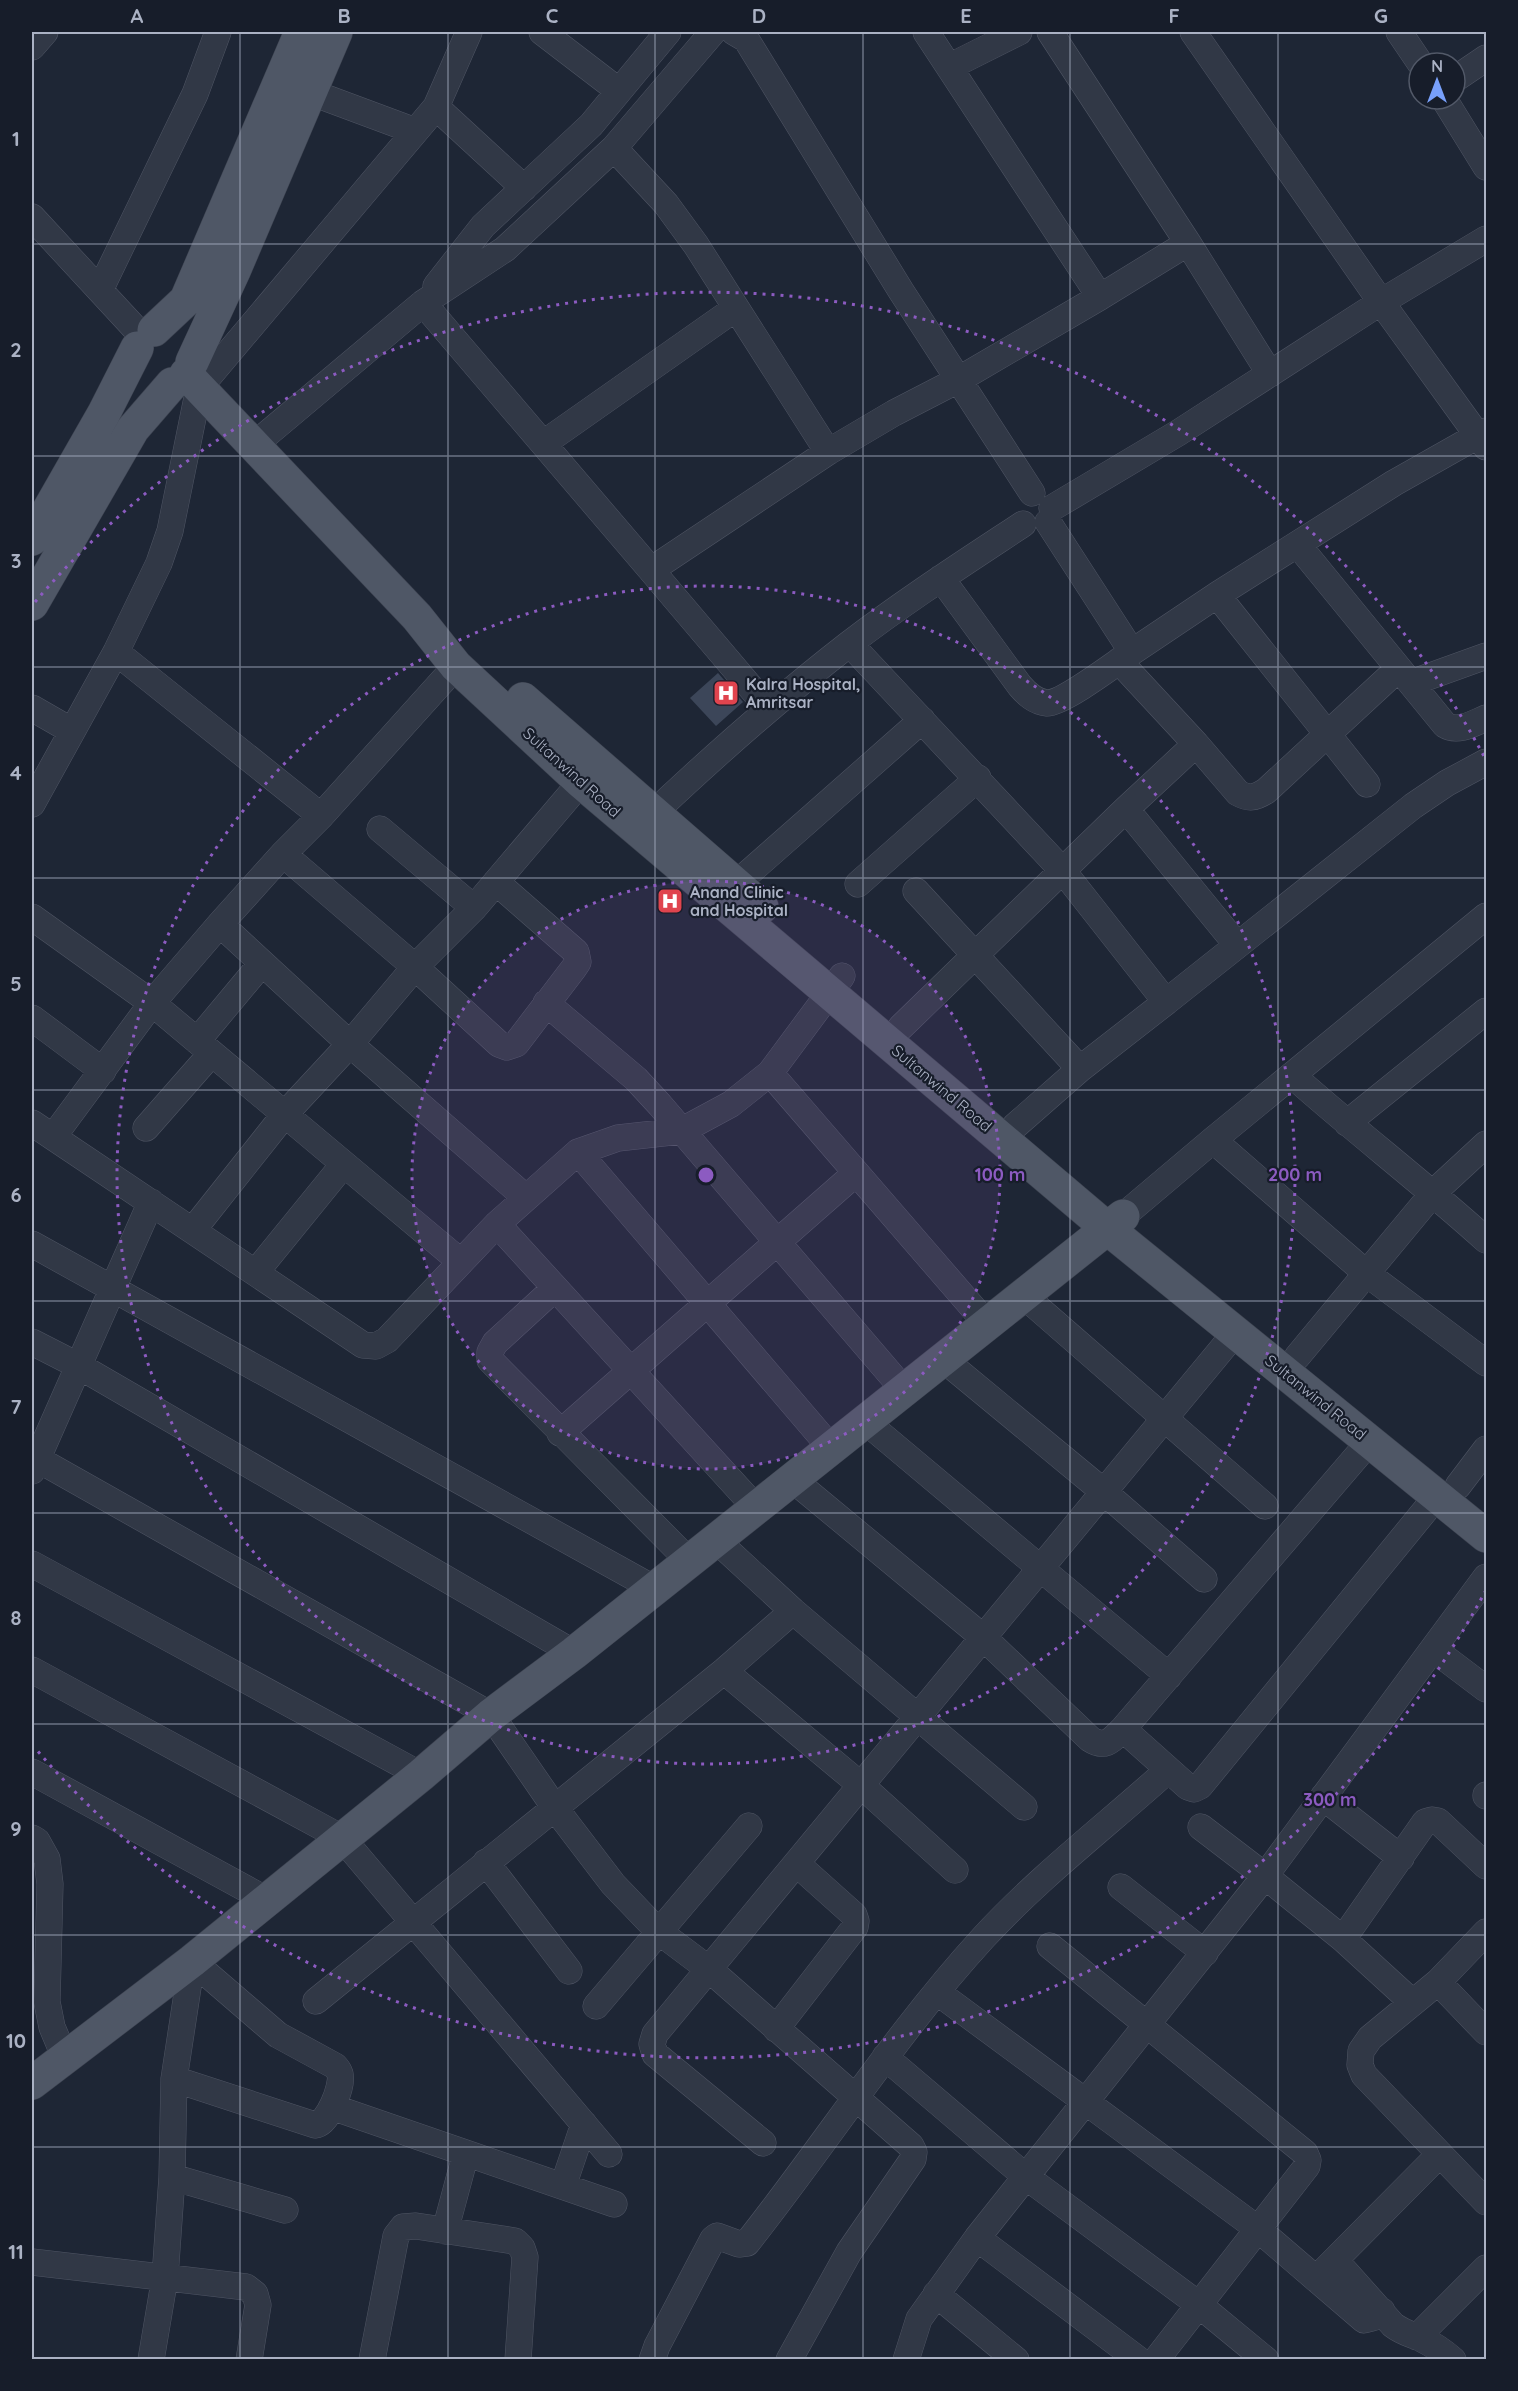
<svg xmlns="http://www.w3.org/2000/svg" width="1518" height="2391" font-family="Quicksand,sans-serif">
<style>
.building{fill:#3c4659}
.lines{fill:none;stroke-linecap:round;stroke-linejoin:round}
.minor-casing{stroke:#4f5564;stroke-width:27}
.major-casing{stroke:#3b414f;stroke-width:34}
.minor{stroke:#313846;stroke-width:26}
.major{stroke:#4f5766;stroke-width:33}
.grid{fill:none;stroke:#abb2c4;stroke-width:1.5;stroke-opacity:0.55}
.ring{fill:none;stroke:#8c5bc1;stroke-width:3;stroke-dasharray:3 6}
.labels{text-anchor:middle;stroke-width:4.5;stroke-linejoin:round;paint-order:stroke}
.poi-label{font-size:16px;font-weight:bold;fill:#abb2c4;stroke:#171d2a;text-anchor:start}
.street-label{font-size:16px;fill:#abb2c4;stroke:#171d2a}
.centre{fill:#8c5bc1;stroke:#171d2a;stroke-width:3}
.ring-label{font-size:18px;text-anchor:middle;font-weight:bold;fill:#8c5bc1;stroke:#171d2a;stroke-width:4.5;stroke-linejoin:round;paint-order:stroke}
.neatline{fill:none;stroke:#abb2c4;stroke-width:2}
.grid-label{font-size:20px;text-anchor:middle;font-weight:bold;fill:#abb2c4}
</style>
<rect width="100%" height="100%" fill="#1e2635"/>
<path class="building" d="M718 673 743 702 716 726 690 698Z"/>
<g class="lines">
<g class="minor-casing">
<path id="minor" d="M542 32 619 91
M734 32 746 39 901 291 1032 493
M1050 32 1188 243 1270 374
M1193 32 1381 302 1486 447
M1399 32 1420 63
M32 47 45 32
M949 67 1019 32
M1455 79 1486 58
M310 92 415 131
M1444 99 1486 167
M436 107 524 188
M614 148 666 204 696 245 828 452
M32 217 143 337
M436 286 483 226 591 125 668 32
M100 290 195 94 218 32
M1100 297 1188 243
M423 303 651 570 828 452 894 413 958 380 1100 297 926 32
M544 443 736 308
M254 445 423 303 505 249 614 148 713 32
M1052 508 1178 433 1381 302 1486 239
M1048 522 1132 652 1217 595 1394 483 1486 431
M1298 545 1445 725C1458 733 1474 723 1486 718
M651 570 769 709
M941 578 1020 686C1027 694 1035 702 1047 703 1063 703 1116 663 1132 652
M1217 595 1367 784
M850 644 1063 871 1166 1002 1413 806 1447 783 1486 762
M116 652 321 816
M1411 683 1486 656
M32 708 72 731
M1196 744 1238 793C1249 799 1255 798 1266 791L1398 669
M32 804 116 652 159 563 170 531 199 388 436 107 469 32
M1126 809 1237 945
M642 824C708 761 777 700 849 644 905 601 964 563 1023 524
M380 829 474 908
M283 854 415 967 499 1044 507 1047 516 1044 574 968 578 962 576 952 496 882
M736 884 922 720
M858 884 978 778
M916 891 1080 1069
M32 917 152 1003 461 1262
M220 924 350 1044 525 1197
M546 1003 636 1079 660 1105 904 1390
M32 1018 103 1071
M901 1027 1126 809 1196 744 1119 661
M197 1041 262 963
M770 1073 987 1324
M1292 1075C1356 1132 1423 1183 1486 1240
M32 1123 363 1345 376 1346 387 1340 497 1224 578 1152 618 1138 681 1131 731 1104 770 1073 842 976
M1347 1123 1486 1011
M1015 1126 1080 1069 1166 1002
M146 1128 211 1054
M53 1137 152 1003 220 924 283 854 321 816 456 666
M1213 1140 1366 1273 1486 1363
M578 1152 831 1448
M1123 1216 1213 1140 1486 916
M497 1224 756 1508
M193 1230 285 1114 350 1044 415 967 474 908 581 782
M32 1244 655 1589
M256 1272 343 1165
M555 1288 495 1343 490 1352V1360L689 1561
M1023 1295 1265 1506
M32 1342 79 1366 574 1653
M1297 1357 1434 1192 1486 1144
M943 1359 1104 1492 1204 1579
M866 1422 1169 1676
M560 1433 856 1173
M1370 1441 1123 1729 1188 1787 1194 1789 1200 1786 1437 1496
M32 1456 491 1715 555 1808 613 1884 658 1931 710 1970 911 2146 914 2152 913 2159 849 2252 789 2360
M32 1471 151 1202
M792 1479 984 1638 1090 1739C1105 1749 1112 1740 1123 1729
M1458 1486 1486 1449
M716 1540 793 1611 1024 1807
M32 1564 421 1775
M1433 1649 1486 1689
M32 1670 342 1838 609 2154
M724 1671 862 1786 955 1870
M32 1772 265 1899
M1486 1796V1795
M1323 1797 1401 1858
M1201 1827 1265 1876 1486 1577
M32 1838 37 1841 47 1859 50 1884 47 2002 52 2027 65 2058
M486 1862 569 1971
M1121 1887 1205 1953
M1486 1932 1438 1982 1370 2038 1361 2051 1360 2065 1364 2075 1486 2202
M1343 1939 1425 1822 1432 1820 1438 1821 1486 1866
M1050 1946 1305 2153 1308 2160 1307 2166 1156 2360
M1438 1982 1486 2032
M937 1992 1258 2229 1364 2320 1372 2318 1382 2311
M316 2001 724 1671 793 1611
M596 2006 749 1826
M776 2029 855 1927 856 1921 854 1915 797 1864
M885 2057 1025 2176 1198 2304 1266 2360
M174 2079 315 2125C328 2124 343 2086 340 2074 339 2071 337 2068 335 2066L278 2035 192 1961
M332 2107 614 2204
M763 2143 655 2054 652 2044 655 2034 1236 1332
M172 2177 285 2210
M563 2186 584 2124
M445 2231 466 2153
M977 2238 1139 2360
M1335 2260 1393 2325C1402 2332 1410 2334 1420 2338 1432 2344 1443 2351 1453 2360
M32 2262 246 2287 255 2294 258 2305 249 2360
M1316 2279 1440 2154
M936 2294 1016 2360
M1417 2337 1486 2268
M151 2360 165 2277 172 2177 174 2079 192 1961
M372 2360 396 2236 403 2227 416 2226 515 2241 522 2248 525 2257 518 2360
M652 2360 657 2346 713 2239 717 2236 739 2244 747 2243C827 2142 896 2033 983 1938 1039 1877 1107 1825 1168 1770
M906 2360 919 2319 977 2238 1265 1876 1343 1939 1412 2002"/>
</g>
<g class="major-casing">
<path id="major" d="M154 330 186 300 301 32
M192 362 234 271 336 32
M186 374 417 617 456 666 581 782 1108 1229 1486 1536
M32 539 104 413 137 348
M32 604 133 429 172 384
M523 699 762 907
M32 2083 192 1961 421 1775 491 1715 574 1653 1123 1216"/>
</g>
<use href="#minor" class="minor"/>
<use href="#major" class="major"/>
</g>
<path class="grid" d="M240 32V2360M448 32V2360M655 32V2360M863 32V2360M1070 32V2360M1278 32V2360M32 244H1486M32 456H1486M32 667H1486M32 878H1486M32 1090H1486M32 1301H1486M32 1513H1486M32 1724H1486M32 1935H1486M32 2147H1486"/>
<circle cx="706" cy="1175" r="294" fill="#8c5bc1" fill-opacity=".12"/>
<g class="ring">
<circle cx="706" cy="1175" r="294"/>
<circle cx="706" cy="1175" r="589"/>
<path d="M1486 1590A883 883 0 0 1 35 1748M35 602A883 883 0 0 1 1486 760"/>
</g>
<defs>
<g id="hospital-square" transform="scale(1.35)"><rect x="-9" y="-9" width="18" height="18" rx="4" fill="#e0444e" stroke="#171d2a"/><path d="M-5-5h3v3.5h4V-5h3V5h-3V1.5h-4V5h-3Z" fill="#fff"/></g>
</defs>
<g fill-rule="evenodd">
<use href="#hospital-square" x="726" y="693"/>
<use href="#hospital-square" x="670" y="901"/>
</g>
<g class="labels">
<g class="poi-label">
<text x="746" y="690">Kalra Hospital,<tspan x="746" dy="18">Amritsar</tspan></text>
<text x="690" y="898">Anand Clinic<tspan x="690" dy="18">and Hospital</tspan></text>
</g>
<g class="street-label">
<text transform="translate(572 772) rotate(42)" y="6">Sultanwind Road</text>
<text transform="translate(942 1088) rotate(40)" y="6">Sultanwind Road</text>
<text transform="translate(1316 1397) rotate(39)" y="6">Sultanwind Road</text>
</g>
</g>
<circle cx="706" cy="1175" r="9" class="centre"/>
<g class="ring-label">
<text x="1000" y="1181">100 m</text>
<text x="1295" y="1181">200 m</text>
<text x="1330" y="1806">300 m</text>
</g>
<rect width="1518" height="2391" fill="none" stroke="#171d2a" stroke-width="66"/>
<g transform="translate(1437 81)"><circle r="28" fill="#171d2a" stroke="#525968" stroke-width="1.5"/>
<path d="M0-4.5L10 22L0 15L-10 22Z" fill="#78a0fb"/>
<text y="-9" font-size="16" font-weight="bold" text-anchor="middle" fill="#abb2c4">N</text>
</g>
<rect x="33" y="33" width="1452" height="2325" class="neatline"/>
<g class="grid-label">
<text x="137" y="23">A</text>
<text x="344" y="23">B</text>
<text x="552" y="23">C</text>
<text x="759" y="23">D</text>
<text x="966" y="23">E</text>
<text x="1174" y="23">F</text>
<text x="1381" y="23">G</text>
<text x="16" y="146">1</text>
<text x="16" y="357">2</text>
<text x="16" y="568">3</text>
<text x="16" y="780">4</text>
<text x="16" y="991">5</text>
<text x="16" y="1202">6</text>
<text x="16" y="1414">7</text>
<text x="16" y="1625">8</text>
<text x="16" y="1836">9</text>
<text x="16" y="2048">10</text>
<text x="16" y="2259">11</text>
</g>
</svg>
